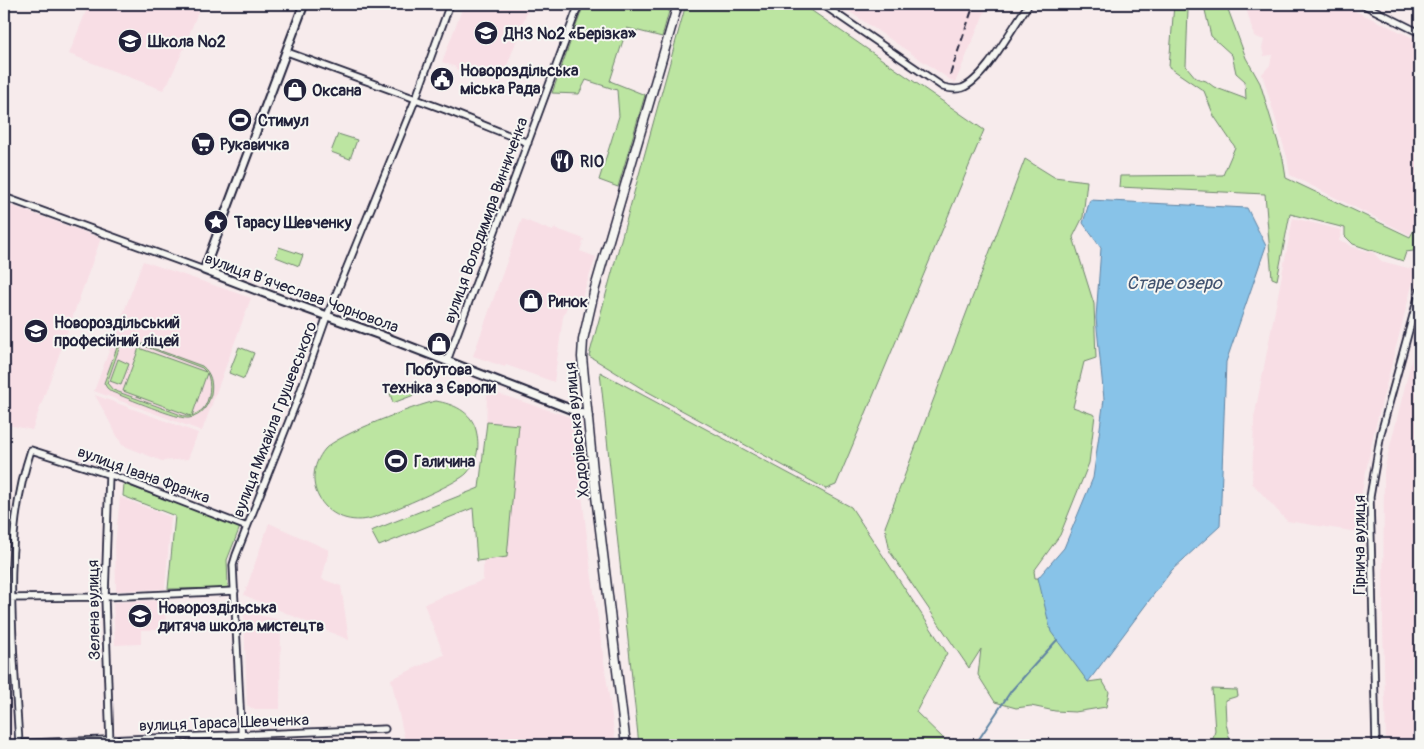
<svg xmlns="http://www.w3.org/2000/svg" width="1424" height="749" font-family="Pangolin,sans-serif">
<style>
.built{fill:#f8dee5}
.green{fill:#bce5a1;stroke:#6f846e;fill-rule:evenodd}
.water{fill:#88c3e8;stroke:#5f83a3}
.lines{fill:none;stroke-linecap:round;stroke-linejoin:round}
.stream{stroke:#5f83a3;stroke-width:2}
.minor-casing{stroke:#22223b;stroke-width:9}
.tertiary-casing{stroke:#22223b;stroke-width:11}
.secondary-casing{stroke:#22223b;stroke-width:11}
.minor{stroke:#f6f6f2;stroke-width:5.5}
.tertiary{stroke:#f6f6f2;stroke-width:7}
.secondary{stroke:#f6f6f2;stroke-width:8}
.rail{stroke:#22223b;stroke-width:2;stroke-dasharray:8 4;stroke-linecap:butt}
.labels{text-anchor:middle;stroke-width:4;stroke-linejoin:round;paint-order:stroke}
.poi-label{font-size:16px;font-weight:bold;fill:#22223b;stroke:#f6f6f2;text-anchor:start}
.street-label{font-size:16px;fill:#22223b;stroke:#f6f6f2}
.water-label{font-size:18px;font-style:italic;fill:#41526f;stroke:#f6f6f2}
</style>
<rect width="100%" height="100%" fill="#f7ebec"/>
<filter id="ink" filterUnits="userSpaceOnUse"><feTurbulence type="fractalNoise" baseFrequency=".02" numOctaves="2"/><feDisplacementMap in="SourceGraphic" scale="10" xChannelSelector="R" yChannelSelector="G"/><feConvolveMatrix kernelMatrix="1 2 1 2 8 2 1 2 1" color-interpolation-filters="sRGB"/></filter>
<g filter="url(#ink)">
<path class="built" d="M89 4H201L182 53 168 83 163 90 69 54Z
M464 4H530L500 85 456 69V67L442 62Z
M838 4H988L955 83Z
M1245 4H1340L1420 41V211L1410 235 1290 175 1287 157 1262 74 1270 65 1272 55 1264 56 1262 48 1264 40 1254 36Z
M4 203 101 238 32 430 4 424Z
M1293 218 1342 230 1339 241 1348 243 1350 246 1374 253 1381 261 1416 270 1374 432 1362 491 1358 532 1287 521 1252 483 1254 418Z
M522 219 553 231 554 228 584 239 580 251 596 257 580 303 570 299 563 317 554 382 506 365 505 367 473 356Z
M143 261 251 298 202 431 94 391Z
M1420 326V745H1386L1383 625 1384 470Z
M487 390 573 418 591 571 616 745H406L391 679 444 655 424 604 483 580Z
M95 395 198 433 188 459 162 461 122 445Z
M120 497 171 517 165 589 116 591 115 544Z
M269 523 329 550 322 579 341 586 349 640 244 595Z
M165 600 166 630H141V644L115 645 113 602Z
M244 612 281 620 280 709H253L247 705Z"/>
<path class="green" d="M584 4H671L662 37 627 28 610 81 645 95 618 187 599 180 619 116 617 90 586 80 579 94 552 93Z
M686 4H802L984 130 836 485 826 489 641 388 589 356Z
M1174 4H1192L1188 10 1186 66 1196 78 1206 81 1214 87 1246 99 1245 81 1236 73 1232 55 1211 36 1204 6 1202 4H1226L1246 58 1260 83 1283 159 1286 178 1410 237 1420 219V250L1406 252 1403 261 1353 244 1345 236V228L1290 214 1277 280 1272 278 1265 194 1119 187 1120 176 1223 175 1235 147 1214 116 1204 91 1169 67Z
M338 134 357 140 350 159 331 152Z
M1025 159 1054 177 1087 181 1083 217 1073 237 1094 304 1096 358 1084 362 1073 407 1095 415 1089 463 1060 535 1034 571 1035 578H1038L1088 682 1102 680 1109 692 1106 707 1075 712 1055 711 1031 706 1016 708 995 702 978 675 981 649 969 668 890 552 885 527Z
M279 247 303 255 299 266 276 257Z
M124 340H131L202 366C211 373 213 383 211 394 208 406 202 416 189 418 179 420 125 397 112 392L107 388 104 383 119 342ZM126 341H131L202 368 206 372 139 348 123 391 191 416H184L113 390 107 383 121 343ZM207 373C212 383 210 400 203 409 200 412 195 414 192 416Z
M239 347 254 353 244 379 229 373Z
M118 359 129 364 121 385 110 381Z
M600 372 851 507 947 653 916 712 945 740 954 745H639Z
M410 382 414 395 393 403 389 390Z
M436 401C453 404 471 411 476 430 480 446 478 460 467 473 459 483 382 516 368 519 326 527 297 483 325 449 337 435 416 405 436 401Z
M487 422 519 425 507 557 477 561 473 508 379 546 371 531 479 488Z
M124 484 240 527 227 560 228 588 168 589 175 516 123 496Z
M1212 689 1237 690 1238 696 1225 700 1226 723 1231 745H1211L1215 731Z"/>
<path class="water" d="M1090 200 1247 208 1266 246 1226 362 1220 526 1172 570 1088 682 1051 632 1038 578 1064 548 1093 478 1104 399 1096 318 1101 248 1083 223Z"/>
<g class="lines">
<path class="stream" d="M975 745 1011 691 1057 640"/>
<g class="minor-casing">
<path id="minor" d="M822 4 943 87C950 89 955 90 962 88 986 79 1013 25 1029 4
M1362 4 1420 33
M287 52 446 110 528 143
M4 197 204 270
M447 361 579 4
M109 474 105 597 110 745
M4 598 105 597 235 591
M4 744 385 729
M19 744C14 647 0 543 31 450L123 479 247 527
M242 745 233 565 236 555 298 398 327 316 416 98 450 4
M1376 745 1370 497 1381 433 1420 290"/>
</g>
<g class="tertiary-casing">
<path id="tertiary" d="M304 4 204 270 280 299 380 335 588 416"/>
</g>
<g class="secondary-casing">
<path id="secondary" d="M626 745 593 471 582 357 583 340 595 288 678 4"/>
</g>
<use href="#minor" class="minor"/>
<use href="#tertiary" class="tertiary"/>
<use href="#secondary" class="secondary"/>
<path class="rail" d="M950 75 974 4"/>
</g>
</g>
<defs>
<g id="school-disc" transform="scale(1.25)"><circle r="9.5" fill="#22223b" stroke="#f6f6f2"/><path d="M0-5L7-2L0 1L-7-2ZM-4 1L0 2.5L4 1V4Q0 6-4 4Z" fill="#fff"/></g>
<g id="civic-disc" transform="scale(1.25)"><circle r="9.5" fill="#22223b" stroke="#f6f6f2"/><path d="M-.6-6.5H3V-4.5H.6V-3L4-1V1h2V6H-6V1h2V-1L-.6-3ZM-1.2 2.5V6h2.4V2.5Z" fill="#fff"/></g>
<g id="shop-disc" transform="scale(1.25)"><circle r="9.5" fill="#22223b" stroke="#f6f6f2"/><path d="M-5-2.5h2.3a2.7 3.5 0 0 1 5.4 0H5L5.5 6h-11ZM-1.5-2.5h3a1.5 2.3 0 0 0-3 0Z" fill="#fff"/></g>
<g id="stadium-disc" transform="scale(1.25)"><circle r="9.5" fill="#22223b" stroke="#f6f6f2"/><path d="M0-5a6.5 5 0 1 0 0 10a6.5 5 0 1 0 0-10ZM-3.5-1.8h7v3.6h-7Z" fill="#fff"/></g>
<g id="supermarket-disc" transform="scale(1.25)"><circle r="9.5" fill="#22223b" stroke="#f6f6f2"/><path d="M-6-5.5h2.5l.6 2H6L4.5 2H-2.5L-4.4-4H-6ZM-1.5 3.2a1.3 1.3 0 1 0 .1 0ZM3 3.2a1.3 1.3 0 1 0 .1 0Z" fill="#fff"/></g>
<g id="restaurant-disc" transform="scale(1.25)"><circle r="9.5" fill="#22223b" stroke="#f6f6f2"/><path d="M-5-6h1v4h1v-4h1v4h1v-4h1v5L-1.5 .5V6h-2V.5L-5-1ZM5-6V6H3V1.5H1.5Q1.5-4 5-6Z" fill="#fff"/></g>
<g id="sight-disc" transform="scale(1.25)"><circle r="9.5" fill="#22223b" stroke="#f6f6f2"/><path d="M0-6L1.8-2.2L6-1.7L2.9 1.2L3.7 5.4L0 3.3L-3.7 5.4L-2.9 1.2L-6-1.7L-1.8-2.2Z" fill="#fff"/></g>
<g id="university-disc" transform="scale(1.25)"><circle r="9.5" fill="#22223b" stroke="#f6f6f2"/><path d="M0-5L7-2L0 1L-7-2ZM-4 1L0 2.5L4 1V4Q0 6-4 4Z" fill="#fff"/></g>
</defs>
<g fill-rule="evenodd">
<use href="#school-disc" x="486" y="33"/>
<use href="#school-disc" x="130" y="41"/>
<use href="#civic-disc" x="442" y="79"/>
<use href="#shop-disc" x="295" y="90"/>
<use href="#stadium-disc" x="240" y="120"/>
<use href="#supermarket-disc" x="203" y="144"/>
<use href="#restaurant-disc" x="562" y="161"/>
<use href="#sight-disc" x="216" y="222"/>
<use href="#shop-disc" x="531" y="301"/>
<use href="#university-disc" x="36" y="331"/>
<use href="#shop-disc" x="439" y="344"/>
<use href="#stadium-disc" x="396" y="461"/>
<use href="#school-disc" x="140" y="616"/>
</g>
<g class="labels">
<g class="poi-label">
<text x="504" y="39">ДНЗ №2 «Берізка»</text>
<text x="148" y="47">Школа №2</text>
<text x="460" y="76">Новороздільська<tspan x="460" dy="18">міська Рада</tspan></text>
<text x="312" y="96">Оксана</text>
<text x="258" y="126">Стимул</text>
<text x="220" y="150">Рукавичка</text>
<text x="580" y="167">RIO</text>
<text x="234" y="228">Тарасу Шевченку</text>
<text x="548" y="307">Ринок</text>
<text x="54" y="328">Новороздільський<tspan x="54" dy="18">професійний ліцей</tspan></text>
<text x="439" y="375" text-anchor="middle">Побутова<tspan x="439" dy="18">техніка з Європи</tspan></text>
<text x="414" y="467">Галичина</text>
<text x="158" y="613">Новороздільська<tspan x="158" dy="18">дитяча школа мистецтв</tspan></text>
</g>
<g class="street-label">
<text transform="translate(485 220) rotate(-70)" y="6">вулиця Володимира Винниченка</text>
<text transform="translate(302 292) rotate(20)" y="6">вулиця Вʼячеслава Чорновола</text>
<text transform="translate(274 419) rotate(-69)" y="6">вулиця Михайла Грушевського</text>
<text transform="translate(576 430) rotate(-96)" y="6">Ходорівська вулиця</text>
<text transform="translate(144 474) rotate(20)" y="6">вулиця Івана Франка</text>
<text transform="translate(1359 545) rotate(-90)" y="6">Гірнича вулиця</text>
<text transform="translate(93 610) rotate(-91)" y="6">Зелена вулиця</text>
<text transform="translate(224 722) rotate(-2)" y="6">вулиця Тараса Шевченка</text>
</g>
<g class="water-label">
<text x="1174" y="289">Старе озеро</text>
</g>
</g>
<rect width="1424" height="749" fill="none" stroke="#f6f6f2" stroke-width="20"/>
<rect x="10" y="10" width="1404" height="729" fill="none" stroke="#22223b" stroke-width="2" filter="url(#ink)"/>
</svg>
